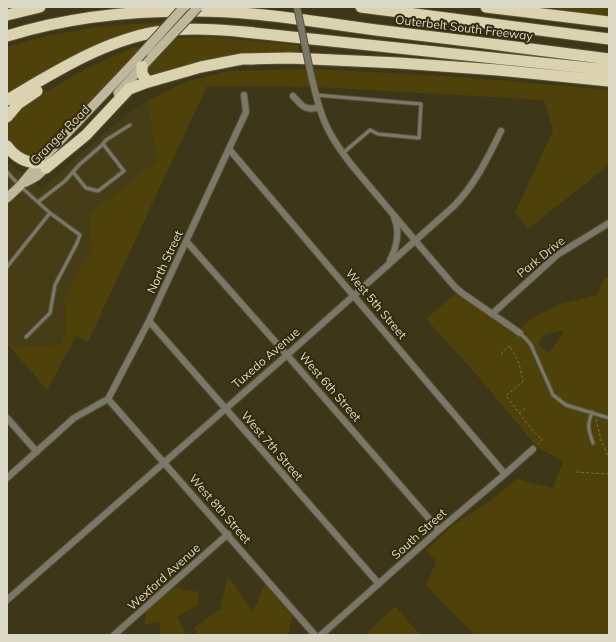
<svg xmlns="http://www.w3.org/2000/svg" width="616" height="642" font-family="Mulish,sans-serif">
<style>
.built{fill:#463d17}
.green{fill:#4e4109;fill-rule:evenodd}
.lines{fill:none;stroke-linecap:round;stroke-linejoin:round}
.service-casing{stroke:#5a5338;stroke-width:5}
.minor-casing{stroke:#5a5338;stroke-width:8}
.primary-casing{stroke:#5a5338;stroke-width:11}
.motorway-casing{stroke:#5a5338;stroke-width:13}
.path{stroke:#756f55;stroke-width:1;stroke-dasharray:3 2;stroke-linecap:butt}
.service{stroke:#7b786a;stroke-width:3}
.minor{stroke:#7b786a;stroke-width:6}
.primary{stroke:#c0b89c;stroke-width:9}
.motorway{stroke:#dbd2b0;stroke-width:11}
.minor-bridge-casing{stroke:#5a5338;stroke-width:8;stroke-linecap:butt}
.primary-bridge-casing{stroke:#5a5338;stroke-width:11;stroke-linecap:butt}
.minor-bridge{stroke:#7b786a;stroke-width:6}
.primary-bridge{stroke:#c0b89c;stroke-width:9}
.labels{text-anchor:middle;stroke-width:4;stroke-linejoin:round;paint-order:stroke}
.street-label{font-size:12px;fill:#ddd9c8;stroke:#332b0d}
</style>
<rect width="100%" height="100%" fill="#3d3618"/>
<path class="built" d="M147 101 158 161 89 215 91 247 64 299 66 330 59 344 10 347 7 345V162L42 188 117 122Z"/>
<path class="green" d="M541 7H609V16Z
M163 23 157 29 7 94V47C57 31 111 23 163 23Z
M213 37 298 45 300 54 273 53 211 58 180 68 138 91 105 118 103 116 176 38Z
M134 47H141L42 154 33 156 23 155 12 146 7 136V128L10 119 18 108 87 68Z
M309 69C410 73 509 80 609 90V165L528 229 515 213 553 130 544 100 314 87 207 86 88 342 76 336 47 390 10 347 60 344 66 330 64 299 91 247 89 215 157 161 147 101 185 82 228 71Z
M609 277V635H458L474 633 456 617 426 585 436 562 426 550 452 526 492 499 517 479 553 488 563 461 538 448 481 380 426 319 457 292 518 332 529 320 560 304 597 295 605 278ZM558 331H564L549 353 538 345 543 335Z
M228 576 253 612 265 584 292 616 289 634 303 635H199L194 628 220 609Z
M151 587 178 588 199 592 198 605 177 617 186 633 183 635H160V622L144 625Z
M395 606 420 635H365Z"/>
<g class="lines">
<g class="service-casing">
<path id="service" d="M316 95 421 104 419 138 378 134 370 130 343 153
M7 172 20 186 50 213 7 267
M73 172 86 188 98 191 124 171 103 144
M38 202 65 181 79 165 101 146 106 140 130 125
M520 333 526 339 531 345 553 395 566 405 609 418
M26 337 50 313 55 285 77 243 80 235 50 213
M592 412C587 426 588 429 593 443"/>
</g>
<g class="minor-casing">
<path id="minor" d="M311 75C316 95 320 115 330 133 342 155 359 174 376 194 402 225 428 256 455 287L462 293 520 333
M293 96C301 105 306 112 319 107
M229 149 505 474
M187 242 287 355 439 530
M390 260C397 247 400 231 394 217
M492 314 557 255 609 223
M149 321 379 584
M108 399 315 635
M7 418 37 452
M7 478 74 418 108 399 149 321 246 112 244 95
M7 600 287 355 454 206C476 183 487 159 501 131
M114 635 228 534
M321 635 439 530 505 474 533 449"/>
</g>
<g class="primary-casing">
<path id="primary" d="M118 93 152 56
M26 182 37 176 51 163
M7 198 20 186 39 163 138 58"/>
</g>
<g class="motorway-casing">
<path id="motorway" d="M361 7 609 39
M486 7 609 22
M7 15 40 7
M7 36C65 18 128 11 188 11 249 10 315 22 376 30 454 39 531 49 609 59
M142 66V74L148 82
M7 100C53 73 103 41 156 32 185 27 216 29 245 32L609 70
M7 117 18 104 37 91
M7 146C15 157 26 163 39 163
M46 168 86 135 129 89 145 83 201 67 242 59 290 58 399 63 498 70 609 81"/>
</g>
<path class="path" d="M501 355 503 351 510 346 519 363 523 382 506 396 534 432 542 439 538 444
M519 413 527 407
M596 419 601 440 609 458
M576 472 607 474 609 473"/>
<use href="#service" class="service"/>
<use href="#minor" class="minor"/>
<use href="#primary" class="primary"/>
<use href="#motorway" class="motorway"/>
<g class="minor-bridge-casing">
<path id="minor-bridge" d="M297 7 311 75"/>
</g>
<g class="primary-bridge-casing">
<path id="primary-bridge" d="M152 56 198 7
M138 58 184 7"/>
</g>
<use href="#minor-bridge" class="minor-bridge"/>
<use href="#primary-bridge" class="primary-bridge"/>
</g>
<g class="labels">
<g class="street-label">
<text transform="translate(464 28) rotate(7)" y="4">Outerbelt South Freeway</text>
<text transform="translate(60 135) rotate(-45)" y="4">Granger Road</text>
<text transform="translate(541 257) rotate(-39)" y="4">Park Drive</text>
<text transform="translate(165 262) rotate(-65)" y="4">North Street</text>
<text transform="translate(376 304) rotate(50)" y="4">West 5th Street</text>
<text transform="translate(266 358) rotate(-41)" y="4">Tuxedo Avenue</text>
<text transform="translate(330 387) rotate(49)" y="4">West 6th Street</text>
<text transform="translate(272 446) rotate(49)" y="4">West 7th Street</text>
<text transform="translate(220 509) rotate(49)" y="4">West 8th Street</text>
<text transform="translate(419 534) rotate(-42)" y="4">South Street</text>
<text transform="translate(164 577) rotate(-42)" y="4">Wexford Avenue</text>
</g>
</g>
<rect width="616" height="642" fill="none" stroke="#ddd9c8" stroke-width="16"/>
</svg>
